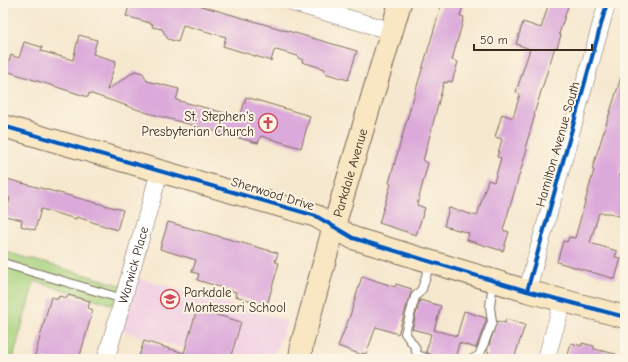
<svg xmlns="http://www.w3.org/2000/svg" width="628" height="362" font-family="'Comic Neue',sans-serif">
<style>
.built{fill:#f1d0e3}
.green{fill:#a7d27e;stroke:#717e4e}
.building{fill:#dcaada}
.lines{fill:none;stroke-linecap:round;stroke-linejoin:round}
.lane-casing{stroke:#7c6c5c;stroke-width:10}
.street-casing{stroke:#7c6c5c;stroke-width:18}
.secondary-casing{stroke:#7c6c5c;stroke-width:24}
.lane{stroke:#fff;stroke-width:8}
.street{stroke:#fff;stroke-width:17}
.secondary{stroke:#f9e7c3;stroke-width:22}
.cycleway-casing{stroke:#fcf5e5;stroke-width:6}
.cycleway{stroke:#0057b8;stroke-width:4}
.labels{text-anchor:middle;stroke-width:4;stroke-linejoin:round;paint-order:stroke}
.poi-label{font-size:13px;fill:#3b2a1e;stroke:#fcf5e5;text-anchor:end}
.street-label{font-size:13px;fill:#3b2a1e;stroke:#fcf5e5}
</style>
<rect width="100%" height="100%" fill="#fcf5e5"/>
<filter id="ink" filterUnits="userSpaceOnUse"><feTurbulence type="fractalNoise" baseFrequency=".025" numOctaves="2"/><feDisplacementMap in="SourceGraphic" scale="8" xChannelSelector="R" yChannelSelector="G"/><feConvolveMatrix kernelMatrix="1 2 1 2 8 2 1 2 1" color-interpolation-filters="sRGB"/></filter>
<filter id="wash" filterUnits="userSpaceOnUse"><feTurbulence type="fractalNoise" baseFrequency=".012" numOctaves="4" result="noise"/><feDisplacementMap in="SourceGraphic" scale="16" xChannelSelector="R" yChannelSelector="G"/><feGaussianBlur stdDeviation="0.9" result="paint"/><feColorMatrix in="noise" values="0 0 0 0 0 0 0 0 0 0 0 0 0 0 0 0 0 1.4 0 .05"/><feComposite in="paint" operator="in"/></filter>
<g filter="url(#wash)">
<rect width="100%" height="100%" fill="#f6e8cf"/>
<path class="built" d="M135 277 288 321 272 359H222L119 330Z"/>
<path class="green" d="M3 251 127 287 121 307 34 281 13 359H3Z"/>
<g id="blocks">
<path class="building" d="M130 3H191L357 51 348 80 324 73 325 69 302 62 303 60 298 58V56L276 50 274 51 271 61 223 46 226 37 183 25 178 42 168 39 162 29 152 27 153 24 126 16Z
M442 3H464L460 16 464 17 452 60 458 62 452 82 448 81 447 83 444 82 423 161 428 163 417 205 425 208 416 235 379 223 391 184 389 183 405 126Z
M549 3H569L559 34 561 35 557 48 555 47 534 114 535 115 525 148 527 149 503 230 509 232 503 251 467 240 469 233 444 226 449 208 477 216 488 180 494 182 501 158 497 157 502 139 495 137 502 114 513 118 520 94 516 92 530 49 516 44 523 22 541 28Z
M79 35 97 40 93 54 116 61 107 90 135 71 143 73 147 81 179 89 176 100 240 117 246 97 310 116 301 148 261 136 258 143 254 142 148 113 89 93 88 97 6 71 11 55 19 58 24 42 42 47 41 51 73 60Z
M622 74H625V155L619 175 625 177 623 192H625V218L610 213H599L590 243 617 251 615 257 621 258 615 279 557 262 563 241 567 242 569 237 575 238 594 170 592 169Z
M3 178 123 210 117 230 77 217 76 219 41 209 35 230 21 226 22 220 5 216 10 198 3 196Z
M168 222 278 253 275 262 279 263 267 305 235 296 236 292 197 280 199 274 192 272 196 260 160 249Z
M362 276 395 287 396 284 412 289 398 334 376 327 366 354 362 353V355L338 346 350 316Z
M68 295 90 301 88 308 93 310 79 359H34L51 297 58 299 59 296 67 298Z
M420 300 441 306 434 330 457 336 464 311 486 318V321L476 348 459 343 455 359H441L426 352 431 334 412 329Z
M197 309 241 322 230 359H138L144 341 184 353Z
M506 319 525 325 514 359H487L489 352 487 351 497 321 505 323Z
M571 343 582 346V343L594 346V349L616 354V359H567Z"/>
</g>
</g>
<g filter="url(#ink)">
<use href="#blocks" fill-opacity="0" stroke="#7c6c5c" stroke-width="1"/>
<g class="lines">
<g class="lane-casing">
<path id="lane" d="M3 263 123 299
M429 359 417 355 415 347 405 333 415 297 422 289 430 263
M472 359 479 356 492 322 490 307 493 281"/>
</g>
<g class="street-casing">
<g id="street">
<path d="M294 3 392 31"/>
<path d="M527 291 607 3"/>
<path id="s1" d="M106 359 160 170"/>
<path d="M546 359 563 301"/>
</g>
</g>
<g class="secondary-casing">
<g id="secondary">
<path d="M3 126 316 216 353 238 527 291 625 317"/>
<path id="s2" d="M300 359 302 344 334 226 400 3"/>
</g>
</g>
<use href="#lane" class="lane"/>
<use href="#street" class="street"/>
<use href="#secondary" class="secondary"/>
<g class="cycleway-casing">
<path id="cycleway" d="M3 126 316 216 353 238 527 291 625 317
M527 291 607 3"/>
</g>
<use href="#cycleway" class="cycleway"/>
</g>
</g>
<defs>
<g id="church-ring" transform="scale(1)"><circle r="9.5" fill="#fcf5e5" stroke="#d1495b" stroke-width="1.5"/><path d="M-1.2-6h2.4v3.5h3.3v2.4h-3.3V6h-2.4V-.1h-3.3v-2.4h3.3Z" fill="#d1495b"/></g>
<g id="school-ring" transform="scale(1)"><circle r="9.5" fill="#fcf5e5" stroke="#d1495b" stroke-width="1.5"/><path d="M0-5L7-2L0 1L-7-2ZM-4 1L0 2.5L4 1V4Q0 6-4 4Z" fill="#d1495b"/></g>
</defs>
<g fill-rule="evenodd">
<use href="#church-ring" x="268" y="123"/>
<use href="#school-ring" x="170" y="299"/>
</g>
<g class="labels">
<g class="poi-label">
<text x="254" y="121">St. Stephen's<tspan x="254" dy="15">Presbyterian Church</tspan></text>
<text x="184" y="297" text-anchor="start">Parkdale<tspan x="184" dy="15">Montessori School</tspan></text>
</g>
<g class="street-label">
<text transform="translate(557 144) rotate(-74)" y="5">Hamilton Avenue South</text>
<text dy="5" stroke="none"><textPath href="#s2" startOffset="193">Parkdale Avenue</textPath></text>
<text transform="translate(273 193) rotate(17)" y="5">Sherwood Drive</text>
<text dy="5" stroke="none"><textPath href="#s1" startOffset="98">Warwick Place</textPath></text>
</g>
</g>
<rect width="628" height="362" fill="none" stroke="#fcf5e5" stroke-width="16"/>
<path d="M474 44v6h118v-6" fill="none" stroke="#3b2a1e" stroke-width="2"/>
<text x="480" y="44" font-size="12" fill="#3b2a1e" stroke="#fcf5e5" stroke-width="3" paint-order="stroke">50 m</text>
</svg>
